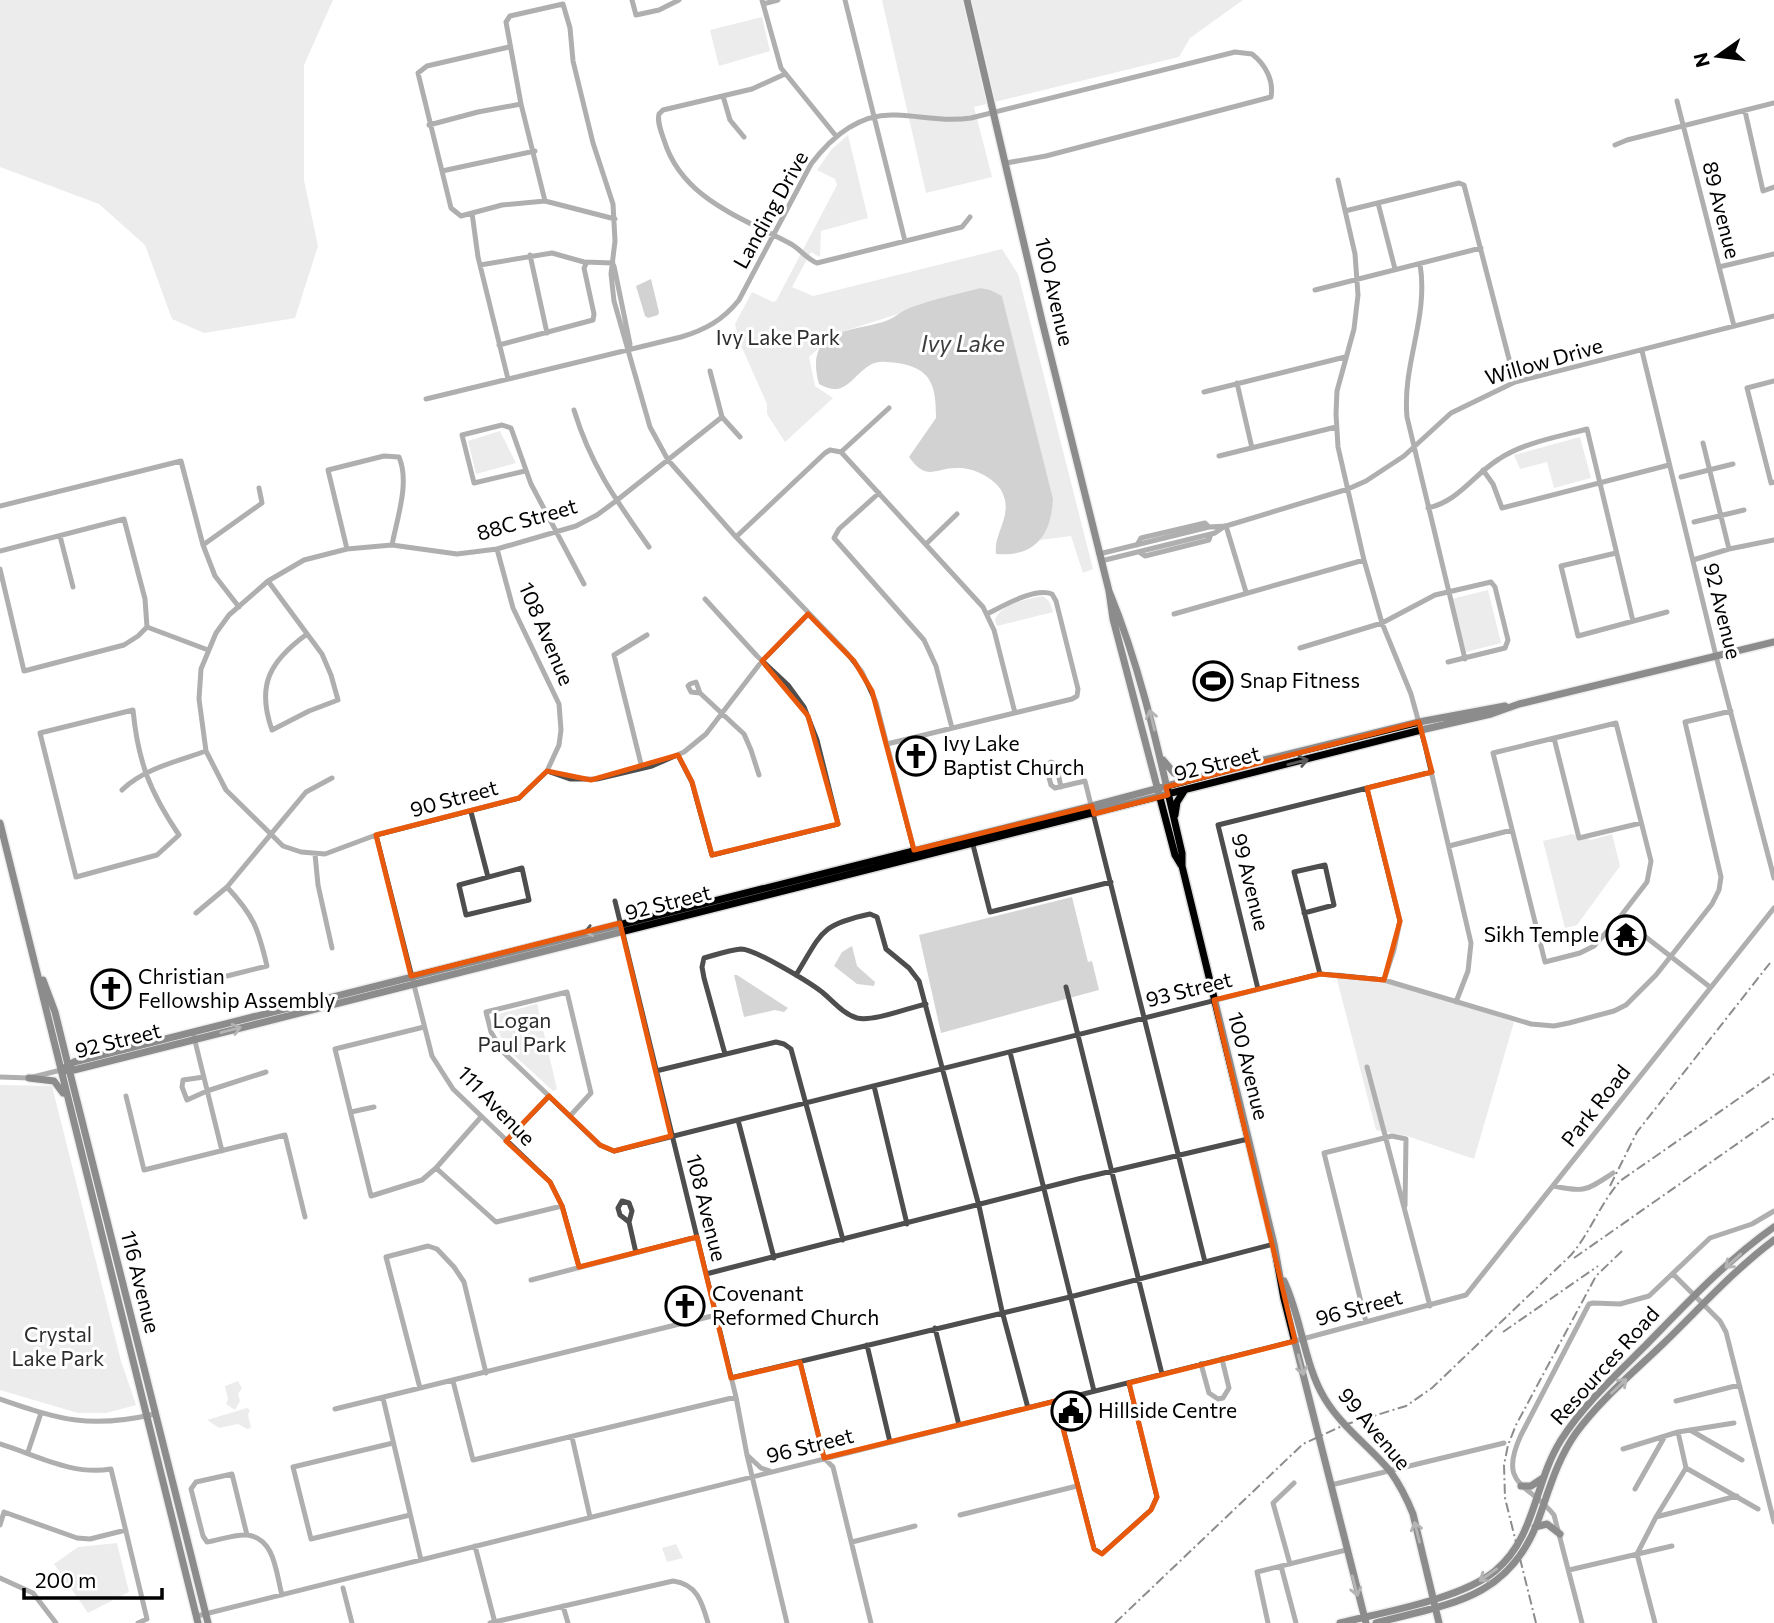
<svg xmlns="http://www.w3.org/2000/svg" width="1774" height="1623" font-family="Commissioner,sans-serif">
<style>
.green{fill:#d5d5d5}
.water{fill:#9c9c9c}
.lines{fill:none;stroke-linecap:round;stroke-linejoin:round}
.major-casing{stroke:#dbdbdb;stroke-width:10}
.minor{stroke:#4e4e4e;stroke-width:5}
.major{stroke:#000;stroke-width:7}
.rail{stroke:#000;stroke-width:2;stroke-dasharray:10 3.5 2 3.5;stroke-linecap:butt}
.oneway{stroke:#595959}
.marked{fill:none;stroke:#e8590c;stroke-width:5;stroke-linejoin:round}
.labels{text-anchor:middle;stroke-width:6;stroke-linejoin:round;paint-order:stroke}
.street-label{font-size:21px;fill:#000;stroke:#fff}
.park-label{font-size:21px;fill:#2c2c2c;stroke:#fff}
.poi-label{font-size:21px;fill:#000;stroke:#fff;text-anchor:start}
.water-label{font-size:23px;font-style:italic;fill:#3d3d3d;stroke:#fff}
</style>
<rect width="100%" height="100%" fill="#fff"/>
<path class="green" d="M0 0H333L304 65V180L318 246 295 318 204 333 172 319 145 245 99 204 0 167Z
M882 0H1243L1190 38 1179 57 974 107 992 177 926 193Z
M762 17 770 51 719 66 710 30Z
M848 135 868 218 821 231 820 257 811 252 792 287 813 296 1002 249 1018 274 1093 569 1083 573 1071 536 1040 540 1052 510 1044 465 1002 296 980 288 835 334 809 357 815 386 833 398 785 442 767 414V404L739 341 735 324 752 292 773 302 776 301 837 185 835 179 817 170 831 150Z
M500 431 516 463 476 474 468 441Z
M1580 437 1591 478 1554 488 1547 462 1520 469 1514 455Z
M1488 590 1501 643 1466 652 1452 599Z
M1043 596 1049 601 1053 612 997 626 995 620C1000 604 1027 599 1043 596Z
M1572 834 1591 840 1612 834 1620 866 1577 925 1565 928 1543 841Z
M1072 897 1088 962 1092 961 1099 990 941 1033 919 935Z
M852 946 857 966 875 982 874 986 857 984 834 966 842 952Z
M1335 972 1386 978 1514 1022 1474 1159 1407 1136 1376 1130Z
M734 975H737L788 1008 784 1012 775 1010 744 1017Z
M537 1004 557 1089 553 1091 504 1046 495 1020 499 1014Z
M0 1085 52 1086 121 1361 136 1405 106 1413H78L0 1390Z
M238 1381 242 1388 238 1394 240 1401 235 1410 226 1404 228 1399 225 1386Z
M247 1408 250 1410 248 1415 251 1428 247 1429 238 1424 219 1428 207 1420Z
M117 1543 129 1592 88 1613 54 1564 78 1547Z
M676 1544 683 1558 667 1562 662 1548Z"/>
<path class="water" d="M651 279 659 312 658 315 648 318 645 316 636 286Z
M980 288 990 290 1002 296 1053 499C1051 535 1036 557 996 554 993 532 1015 515 1001 490 993 477 972 467 957 468 934 468 927 482 909 457L936 418C936 386 932 368 897 363 888 362 878 360 870 365 851 377 845 399 819 384 804 330 847 332 883 322 894 319 902 310 912 307 934 299 958 294 980 288Z"/>
<g class="lines">
<g class="major-casing">
<path id="major" d="M967 0 1042 321 1109 591 1113 619 1175 855 1181 865
M1109 591C1144 676 1161 764 1182 853V866L1274 1244 1284 1299 1366 1623
M1163 760 1174 773 1193 778
M1175 815 1177 802 1184 791
M0 823 198 1623
M43 980 55 1012 71 1077 208 1623
M61 1070 70 1071 1421 730 1491 714 1519 704 1774 642
M61 1070 74 1062 1092 806 1264 760 1419 722 1505 706
M29 1078 54 1081 63 1093
M1284 1281C1302 1319 1304 1365 1325 1399 1342 1427 1369 1446 1390 1471 1400 1485 1407 1499 1413 1514L1439 1623
M1521 1486H1531L1543 1478
M1535 1527 1547 1524 1560 1534
M1340 1623C1384 1612 1461 1599 1495 1571 1536 1537 1534 1483 1561 1440 1584 1404 1616 1375 1646 1345 1686 1304 1727 1260 1774 1227
M1376 1623C1446 1604 1505 1601 1536 1526 1548 1494 1556 1461 1576 1433 1601 1399 1635 1371 1665 1342 1701 1307 1734 1270 1774 1240"/>
</g>
<path class="minor" d="M632 0 636 15 659 10 679 0
M762 0 781 68 836 136
M845 0 905 241
M763 4 778 0
M509 47 427 66 418 73 451 208 461 216 502 205 545 201 615 219
M785 74 752 89 663 110 659 114C657 122 661 131 664 140 682 199 741 217 791 244 800 249 807 259 817 263L962 227 970 217
M723 96 730 120 744 137
M1677 101 1734 326
M1745 111 1763 191 1774 187
M429 125 478 112 521 104
M1615 145 1627 140 1774 103
M442 171 535 151
M1338 180 1355 254 1358 295 1354 329 1337 391 1336 414 1338 447 1364 560 1382 623 1411 694 1425 745 1471 943 1468 971 1456 1002
M545 201 521 104 506 22 510 16 563 4 570 28 573 61 593 143 613 204 615 241 611 274 614 301 650 427 668 460 736 537 847 653 862 672 876 702 915 854
M1378 203 1395 269
M1345 211 1459 183 1464 185 1515 382
M472 213 478 257 508 379
M530 255 547 333
M1420 264C1429 318 1402 364 1407 417L1465 659
M480 265 552 253 584 262 613 263
M614 266 630 344 629 350
M1719 267 1774 254
M1315 290 1481 248
M499 345 593 320 594 314 584 268 587 262
M1642 351 1716 656 1774 878
M710 371 722 417 740 437
M1774 381 1747 388 1771 483 1774 482
M1237 383 1252 448
M1204 392 1345 357
M426 399 681 337C705 330 723 320 739 300L811 164C832 136 859 113 896 115 923 116 944 122 971 118L1235 52 1252 54C1265 64 1274 80 1271 97L1046 156 1006 163
M574 410C591 466 616 500 649 547
M1703 443 1729 549
M841 452 983 607 994 630 1015 713
M841 452 889 408
M1219 456 1336 427
M1483 470 1493 484 1502 508 1669 465
M525 471 474 483 462 435 502 425 511 428 531 484 584 584
M1681 477 1733 464
M879 493 839 529 834 538 924 640 936 666 952 728
M0 506 181 461 203 545 215 576 239 607
M1428 508C1459 501 1473 475 1499 459 1525 442 1558 437 1587 429L1633 621
M1694 522 1744 510
M1226 526 1246 592
M60 536 73 587
M736 537 825 453 830 450 841 452
M926 544 957 514
M203 545 262 503 259 488
M1137 545 1141 538 1205 523 1209 527
M347 549 328 470 384 456 399 457C410 483 397 518 392 545
M497 549 513 608 559 704 561 730 559 745 547 771 519 798 376 835 325 854 301 852 283 846 226 790 206 751 199 699 201 669 216 633 229 615 268 581 304 560 347 549 392 545 457 554 497 549 576 526 597 515 616 501 722 417
M0 551 124 519 145 599 147 627
M1139 552 1145 556 1209 540 1211 534
M1616 553 1561 566 1578 636 1667 612
M1099 554 1209 527 1226 526 1348 489 1366 481 1404 456 1451 413 1515 382 1774 316
M1693 560 1729 549 1774 540
M1101 561 1215 533 1225 526
M0 569 24 671 124 645 138 636 147 627
M268 581 322 654 331 675 338 700 309 711 272 730C256 685 270 661 307 634
M1174 614 1364 560
M147 627 208 650
M1300 648 1382 623 1435 595 1491 582 1495 587 1508 640 1505 648 1448 662
M700 693 691 692 688 686 690 684 696 682 700 693 744 734 751 750 759 775
M133 710C138 762 150 792 179 835L157 855 76 877 40 733Z
M1616 723 1651 861 1647 882 1620 917 1594 946 1580 953 1545 962 1493 753Z
M1554 738 1579 838 1641 823
M887 744 1072 699 1077 696 1078 689 1056 601 1052 594C1035 587 1003 606 987 614
M678 755 692 782 712 855 838 824 817 740 804 707 788 685 757 656 705 599
M642 768 614 655 647 635
M547 771 570 779H597L652 766 684 752 706 734 762 661 808 614
M1061 787 1056 764 1051 762 1046 766 1051 785 1055 788 1085 781 1205 1262
M1367 788 1400 921 1394 950 1384 980
M122 790C143 769 178 761 206 751
M471 812 488 877
M376 835 432 1056 453 1089 550 1182 562 1206 579 1267
M973 845 990 912 1111 882
M1449 846 1512 830
M315 854 318 885 332 948
M522 868 529 900 466 915 459 885Z
M615 901 736 1397 747 1455 787 1623
M196 913 227 887 306 792 332 778
M1304 913 1334 905 1325 865 1294 872 1320 974
M1620 917 1710 987
M796 975C822 933 819 925 870 914L877 917 886 949 909 968 919 981 979 1206 1002 1311 1028 1408
M227 976 267 966C258 928 254 916 227 887
M1066 987 1162 1374
M1258 989 1218 825 1432 772
M424 1027 335 1049 371 1196 422 1180 436 1168 481 1117
M194 1037 222 1151
M1010 1052 1094 1391
M725 1054 704 978 702 967 704 958C715 955 729 950 741 949 755 949 809 982 822 992 833 1001 843 1014 857 1018 873 1022 908 1008 926 1004
M1367 1067 1430 1306
M656 1071 776 1042 784 1044 791 1049 843 1240
M0 1077 29 1078 61 1070
M204 1077 183 1080 182 1087 187 1100 207 1091 266 1072
M874 1086 907 1224
M126 1096 144 1170 285 1135 305 1217
M351 1112 374 1107
M570 1116 591 1093 567 992 486 1012 491 1032 502 1051 600 1145 614 1151 1320 974 1384 980 1531 1024 1554 1026 1569 1023 1614 1011 1626 1005 1656 975 1712 904 1719 890 1721 877 1685 722 1731 711
M738 1120 774 1258
M506 1141 549 1096
M436 1168 496 1222 562 1206
M1554 1186C1585 1193 1587 1190 1613 1173
M629 1222 620 1215 618 1208 622 1201 629 1203 632 1211 629 1222 636 1253
M706 1274 1078 1179 1248 1139
M1673 1274 1720 1321 1726 1332 1774 1522
M531 1280 697 1237
M1366 1322 1324 1153 1392 1136 1406 1139 1405 1206
M935 1328 959 1425
M867 1345 890 1442
M800 1362 824 1458 833 1467 871 1623
M1201 1364 1209 1393 1218 1399 1223 1398 1229 1388 1222 1359
M731 1378 1070 1297 1274 1244
M453 1381 473 1460 736 1397
M420 1388 386 1257 428 1246 437 1249 454 1267 464 1282 486 1373
M383 1398 421 1560
M0 1399C61 1420 90 1429 155 1414
M1056 1401 1094 1549 1102 1554 1151 1510 1157 1497 1129 1383
M1676 1401 1739 1385
M335 1409 716 1315
M1690 1430 1742 1460
M1678 1432 1686 1468 1758 1509
M572 1437 590 1517
M393 1443 293 1467 311 1539 410 1515
M0 1444C36 1455 73 1476 111 1469L147 1619 138 1623
M1623 1449 1678 1432 1734 1423
M28 1452 41 1413
M747 1455 761 1468 770 1471
M1331 1485 1504 1443
M1635 1489 1665 1436
M960 1515 1077 1486
M1656 1517 1737 1496
M0 1525 4 1512 77 1538 90 1539 126 1530
M247 1535 232 1474 196 1482 191 1489 203 1536 207 1542C219 1540 235 1534 247 1535 275 1538 276 1573 282 1595
M852 1542 915 1526
M475 1546 495 1623
M1637 1554 1656 1517 1686 1468
M1637 1554 1655 1623
M1290 1564 1273 1503 1294 1483
M1281 1566 1296 1623
M1569 1570 1672 1546
M0 1578 33 1593 56 1623
M343 1588 352 1623
M563 1606 568 1623
M197 1616 1295 1341 1466 1295 1774 908
M490 1623 673 1581C697 1584 702 1602 708 1623
M1268 1623 1257 1572 1346 1550
M1582 1623 1554 1515C1529 1483 1497 1487 1521 1435L1589 1304 1593 1303 1620 1304 1649 1296 1710 1238 1752 1224 1774 1211"/>
<use href="#major" class="major"/>
<path class="rail" d="M1610 1186 1637 1132 1770 963
M1574 1258 1774 1118
M1503 1332 1598 1266
M1115 1623 1303 1444 1344 1425 1406 1406 1432 1388 1571 1255C1590 1233 1600 1204 1620 1181L1774 1074
M1536 1623 1505 1498 1504 1465 1508 1445 1516 1425 1596 1276 1623 1250"/>
</g>
<defs><path id="oneway-shaft" d="M-6 0H5M1.5-3L5.5 0L1.5 3" fill="none" stroke-width="1.6" stroke-linecap="round" stroke-linejoin="round" transform="scale(1.75)"/></defs>
<g class="oneway">
<use href="#oneway-shaft" transform="translate(1152 720) rotate(-104)"/>
<use href="#oneway-shaft" transform="translate(1298 762) rotate(-14)"/>
<use href="#oneway-shaft" transform="translate(594 930) rotate(166)"/>
<use href="#oneway-shaft" transform="translate(231 1030) rotate(-15)"/>
<use href="#oneway-shaft" transform="translate(1733 1261) rotate(138)"/>
<use href="#oneway-shaft" transform="translate(1301 1365) rotate(75)"/>
<use href="#oneway-shaft" transform="translate(1619 1386) rotate(-44)"/>
<use href="#oneway-shaft" transform="translate(1417 1532) rotate(-104)"/>
<use href="#oneway-shaft" transform="translate(1488 1575) rotate(145)"/>
<use href="#oneway-shaft" transform="translate(1355 1586) rotate(75)"/>
</g>
<path d="M0 0H1774V1623H0ZM808 614 854 661 872 691 914 850 1092 806 1094 814 1128 805 1168 795 1166 787 1419 722 1432 772 1367 788 1400 921 1384 980 1320 974 1214 1000 1295 1341 1129 1383 1157 1497 1151 1510 1102 1554 1094 1549 1056 1401 824 1458 800 1362 731 1378 697 1237 579 1267 562 1206 550 1182 506 1141 549 1096 600 1145 614 1151 671 1136 620 923 411 976 376 835 519 798 547 771 591 780 678 755 692 782 712 855 838 824 808 716 762 661Z" fill="#fff" fill-opacity=".55" fill-rule="evenodd"/>
<path class="marked" d="M808 614 854 661 872 691 914 850 1092 806 1094 814 1128 805 1168 795 1166 787 1419 722 1432 772 1367 788 1400 921 1384 980 1320 974 1214 1000 1295 1341 1129 1383 1157 1497 1151 1510 1102 1554 1094 1549 1056 1401 824 1458 800 1362 731 1378 697 1237 579 1267 562 1206 550 1182 506 1141 549 1096 600 1145 614 1151 671 1136 620 923 411 976 376 835 519 798 547 771 591 780 678 755 692 782 712 855 838 824 808 716 762 661Z"/>
<defs>
<g id="stadium-ring" transform="scale(2.0125)"><circle r="9.5" fill="#fff" stroke="#000" stroke-width="1.5"/><path d="M0-5a6.5 5 0 1 0 0 10a6.5 5 0 1 0 0-10ZM-3.5-1.8h7v3.6h-7Z" fill="#000"/></g>
<g id="church-ring" transform="scale(2.0125)"><circle r="9.5" fill="#fff" stroke="#000" stroke-width="1.5"/><path d="M-1.2-6h2.4v3.5h3.3v2.4h-3.3V6h-2.4V-.1h-3.3v-2.4h3.3Z" fill="#000"/></g>
<g id="temple-ring" transform="scale(2.0125)"><circle r="9.5" fill="#fff" stroke="#000" stroke-width="1.5"/><path d="M0-6L5-2H3V0L6.5 2.5H4V6H1.5V3h-3V6H-4V2.5H-6.5L-3 0V-2H-5Z" fill="#000"/></g>
<g id="civic-ring" transform="scale(2.0125)"><circle r="9.5" fill="#fff" stroke="#000" stroke-width="1.5"/><path d="M-.6-6.5H3V-4.5H.6V-3L4-1V1h2V6H-6V1h2V-1L-.6-3ZM-1.2 2.5V6h2.4V2.5Z" fill="#000"/></g>
</defs>
<g fill-rule="evenodd">
<use href="#stadium-ring" x="1213" y="681"/>
<use href="#church-ring" x="916" y="756"/>
<use href="#temple-ring" x="1626" y="935"/>
<use href="#church-ring" x="111" y="989"/>
<use href="#church-ring" x="685" y="1306"/>
<use href="#civic-ring" x="1071" y="1411"/>
</g>
<g class="labels">
<g class="street-label">
<text transform="translate(771 210) rotate(-61)" y="7">Landing Drive</text>
<text transform="translate(1721 210) rotate(76)" y="7">89 Avenue</text>
<text transform="translate(1054 292) rotate(77)" y="7">100 Avenue</text>
<text transform="translate(1544 362) rotate(-16)" y="7">Willow Drive</text>
<text transform="translate(527 520) rotate(-16)" y="7">88C Street</text>
<text transform="translate(1722 611) rotate(76)" y="7">92 Avenue</text>
<text transform="translate(546 634) rotate(67)" y="7">108 Avenue</text>
<text transform="translate(1217 764) rotate(-14)" y="7">92 Street</text>
<text transform="translate(454 799) rotate(-15)" y="7">90 Street</text>
<text transform="translate(1250 882) rotate(76)" y="7">99 Avenue</text>
<text transform="translate(668 903) rotate(-14)" y="7">92 Street</text>
<text transform="translate(1189 990) rotate(-14)" y="7">93 Street</text>
<text transform="translate(118 1041) rotate(-14)" y="7">92 Street</text>
<text transform="translate(1248 1066) rotate(76)" y="7">100 Avenue</text>
<text transform="translate(496 1106) rotate(46)" y="7">111 Avenue</text>
<text transform="translate(1596 1106) rotate(-52)" y="7">Park Road</text>
<text transform="translate(706 1208) rotate(76)" y="7">108 Avenue</text>
<text transform="translate(140 1282) rotate(76)" y="7">116 Avenue</text>
<text transform="translate(1359 1308) rotate(-15)" y="7">96 Street</text>
<text transform="translate(1605 1366) rotate(-48)" y="7">Resources Road</text>
<text transform="translate(1374 1429) rotate(50)" y="7">99 Avenue</text>
<text transform="translate(810 1446) rotate(-14)" y="7">96 Street</text>
</g>
<g class="park-label">
<text x="778" y="345">Ivy Lake Park</text>
<text x="522" y="1028">Logan<tspan x="522" dy="24">Paul Park</tspan></text>
<text x="58" y="1342">Crystal<tspan x="58" dy="24">Lake Park</tspan></text>
</g>
<g class="poi-label">
<text x="1240" y="688">Snap Fitness</text>
<text x="943" y="751">Ivy Lake<tspan x="943" dy="24">Baptist Church</tspan></text>
<text x="1599" y="942" text-anchor="end">Sikh Temple</text>
<text x="138" y="984">Christian<tspan x="138" dy="24">Fellowship Assembly</tspan></text>
<text x="712" y="1301">Covenant<tspan x="712" dy="24">Reformed Church</tspan></text>
<text x="1098" y="1418">Hillside Centre</text>
</g>
<g class="water-label">
<text x="963" y="352">Ivy Lake</text>
</g>
</g>
<g transform="translate(1718 56) rotate(256)" stroke="#ffffff" stroke-width="5" paint-order="stroke">
<path d="M0-5L12 26L0 18L-12 26Z" fill="#000000"/>
<text y="-10" font-size="19" font-weight="bold" text-anchor="middle" fill="#000000">N</text>
</g>
<path d="M24 1588v10h138v-10" fill="none" stroke="#000000" stroke-width="3.5"/>
<text x="35" y="1588" font-size="21" fill="#000000" stroke="#ffffff" stroke-width="5" paint-order="stroke">200 m</text>
</svg>
